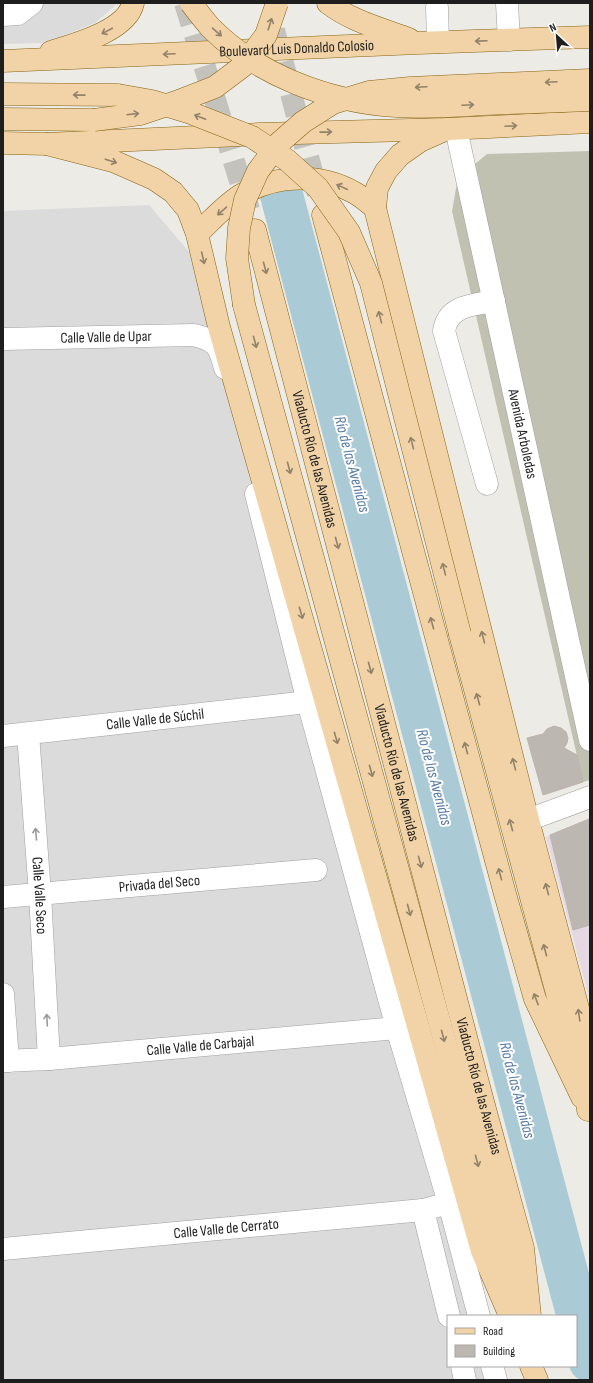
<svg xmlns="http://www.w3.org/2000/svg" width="593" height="1383" font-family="'Sofia Sans Condensed',sans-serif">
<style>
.residential{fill:#dcdbdb}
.industrial{fill:#e6d8e3}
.construction{fill:#c0c1b1}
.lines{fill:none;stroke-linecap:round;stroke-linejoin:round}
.river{stroke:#aacbd6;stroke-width:43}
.building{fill:#bdb7b2;stroke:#bdb3a9}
.major-tunnel{stroke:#c4c2bd;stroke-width:22;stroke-dasharray:22 11;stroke-linecap:butt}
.minor-casing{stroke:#9f9f9f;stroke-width:23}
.major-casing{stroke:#866412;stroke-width:23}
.minor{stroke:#fff;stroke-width:22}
.major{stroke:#f1d3a7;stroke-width:22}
.major-bridge-casing{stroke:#866412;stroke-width:23;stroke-linecap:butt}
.major-bridge{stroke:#f1d3a7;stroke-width:22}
.oneway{stroke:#928269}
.oneway2{stroke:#9a9a9a}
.labels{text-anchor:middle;stroke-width:4;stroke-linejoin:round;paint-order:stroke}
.street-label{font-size:15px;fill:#1e1e1e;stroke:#fff}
.water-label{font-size:16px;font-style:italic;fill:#5679a2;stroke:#fff}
</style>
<rect width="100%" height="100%" fill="#edebe5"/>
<path class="residential" d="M3 3H118L95 23 45 43 3 44Z
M149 205 196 260 488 1316H448V1366H502L506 1380H3V211Z"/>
<path class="industrial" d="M590 822V1001L546 837Z"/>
<path class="construction" d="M590 151V780L583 782 452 211 458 178 487 154Z"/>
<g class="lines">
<path class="river" d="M281 193 590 1361"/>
</g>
<path class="building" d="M554 726 561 728 566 732 568 738 567 743 564 748 577 755 583 782 543 795 527 738 543 734 547 729Z
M589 819 590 925 573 930 550 835Z"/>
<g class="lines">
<path class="major-tunnel" d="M185 3 249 210
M274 30 318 194"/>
<g class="minor-casing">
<g id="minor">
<path d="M507 4 509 40"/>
<path d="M437 7 438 42"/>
<path d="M3 15 18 14 32 3"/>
<path id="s1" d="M456 129 590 740"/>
<path id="s2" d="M3 339 194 335C217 341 219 345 225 368"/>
<path d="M487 484 444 331C448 305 473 305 494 301"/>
<path d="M256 494 308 702 397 1028 449 1203 479 1316"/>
<path id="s3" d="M28 734 40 894 49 1059"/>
<path id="s4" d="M3 736 308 702"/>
<path d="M528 820 590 797"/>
<path id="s5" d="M3 897 316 870"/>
<path d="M3 994 8 1061"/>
<path id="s6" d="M3 1061 49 1059 397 1028"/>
<path d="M423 1210 449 1316"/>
<path id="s7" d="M3 1249 423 1210 449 1203"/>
<path d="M462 1366 465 1380"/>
<path d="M492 1366 496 1380"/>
</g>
</g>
<g class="major-casing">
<g id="major">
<path d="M328 3C351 21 382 29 409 39"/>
<path d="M51 52C75 44 127 31 133 3"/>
<path id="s8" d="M3 61 418 43 590 37"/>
<path d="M3 94 118 95"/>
<path d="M3 119 94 120"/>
<path d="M447 129 420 141 400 155 386 171 377 188 375 208 528 820 579 1012 588 1110"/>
<path d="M3 143 47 144 259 134 447 129 590 122"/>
<path d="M47 144 113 161 154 179 173 192 188 210 197 234 219 327 482 1251 510 1316"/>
<path d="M323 215 505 894 535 999 582 1097"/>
<path id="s9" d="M255 230 483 1102 523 1248 530 1316"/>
<path d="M197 234C211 221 225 205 241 195 276 174 320 173 355 193 362 197 369 203 375 208"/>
<path d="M244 305 515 1299"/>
<path d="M460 634 572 1049"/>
<path d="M531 1366 537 1380"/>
</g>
</g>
<use href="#minor" class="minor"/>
<use href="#major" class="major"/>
<g class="major-bridge-casing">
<path id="major-bridge" d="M191 3C197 11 203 19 210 27 257 75 329 102 396 106 425 108 455 106 484 104 519 103 555 101 590 100
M118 95 152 101 191 113 252 137 287 160 318 188 349 232 371 283 460 634
M94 120 140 114 176 102 215 87 243 66 266 35 277 3
M244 305 237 258 239 228 245 200 258 171 279 143 303 122 333 103 369 92 410 88 590 80"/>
</g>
<use href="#major-bridge" class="major-bridge"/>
</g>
<defs><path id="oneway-shaft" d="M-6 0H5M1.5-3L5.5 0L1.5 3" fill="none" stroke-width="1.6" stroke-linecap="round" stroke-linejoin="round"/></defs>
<g class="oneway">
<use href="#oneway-shaft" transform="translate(270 24) rotate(-72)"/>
<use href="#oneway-shaft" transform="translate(107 31) rotate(152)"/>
<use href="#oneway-shaft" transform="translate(217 32) rotate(41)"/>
<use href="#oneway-shaft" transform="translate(481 41) rotate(178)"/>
<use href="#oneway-shaft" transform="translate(169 54) rotate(177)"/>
<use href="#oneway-shaft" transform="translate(551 82) rotate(177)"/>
<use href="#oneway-shaft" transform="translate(421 87) rotate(177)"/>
<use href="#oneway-shaft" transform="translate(79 95) rotate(-179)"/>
<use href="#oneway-shaft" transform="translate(468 105) rotate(-3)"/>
<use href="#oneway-shaft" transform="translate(133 114) rotate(-7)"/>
<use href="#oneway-shaft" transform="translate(200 117) rotate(-159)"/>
<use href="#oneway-shaft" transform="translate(511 126) rotate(-3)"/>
<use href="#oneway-shaft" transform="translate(326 132) rotate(-1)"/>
<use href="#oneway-shaft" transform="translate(111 161) rotate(18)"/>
<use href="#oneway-shaft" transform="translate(342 187) rotate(-155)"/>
<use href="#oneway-shaft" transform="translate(222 211) rotate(139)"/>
<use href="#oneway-shaft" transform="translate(203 258) rotate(77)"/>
<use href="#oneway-shaft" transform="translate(265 268) rotate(75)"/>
<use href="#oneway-shaft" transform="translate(380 317) rotate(-104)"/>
<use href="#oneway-shaft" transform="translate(255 342) rotate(75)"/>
<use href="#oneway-shaft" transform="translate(412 443) rotate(-104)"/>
<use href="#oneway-shaft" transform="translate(289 468) rotate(75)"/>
<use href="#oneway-shaft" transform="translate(337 543) rotate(75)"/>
<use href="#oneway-shaft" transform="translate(444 569) rotate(-104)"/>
<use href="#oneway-shaft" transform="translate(301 613) rotate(74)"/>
<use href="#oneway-shaft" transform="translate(432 623) rotate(-105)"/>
<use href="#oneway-shaft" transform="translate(483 637) rotate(-104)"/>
<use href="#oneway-shaft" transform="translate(370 668) rotate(75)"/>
<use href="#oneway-shaft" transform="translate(478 699) rotate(-105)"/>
<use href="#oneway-shaft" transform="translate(336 738) rotate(74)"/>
<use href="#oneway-shaft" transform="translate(466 748) rotate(-105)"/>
<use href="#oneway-shaft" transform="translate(514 764) rotate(-104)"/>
<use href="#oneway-shaft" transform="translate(371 771) rotate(75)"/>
<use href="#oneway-shaft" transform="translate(511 825) rotate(-105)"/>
<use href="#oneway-shaft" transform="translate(420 862) rotate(75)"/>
<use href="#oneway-shaft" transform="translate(500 874) rotate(-105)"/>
<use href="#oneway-shaft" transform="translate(547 889) rotate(-105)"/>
<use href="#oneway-shaft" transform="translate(409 910) rotate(75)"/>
<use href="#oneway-shaft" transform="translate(545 950) rotate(-105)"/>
<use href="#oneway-shaft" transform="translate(536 999) rotate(-111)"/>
<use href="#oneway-shaft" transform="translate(579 1015) rotate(-98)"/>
<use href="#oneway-shaft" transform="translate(443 1036) rotate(75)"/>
<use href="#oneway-shaft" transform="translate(477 1161) rotate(75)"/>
</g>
<g class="oneway2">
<use href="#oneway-shaft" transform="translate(36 834) rotate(-95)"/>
<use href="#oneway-shaft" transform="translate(47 1020) rotate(-93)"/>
</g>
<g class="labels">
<g class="street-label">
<text dy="5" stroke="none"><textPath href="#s8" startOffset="294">Boulevard Luis Donaldo Colosio</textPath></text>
<text dy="5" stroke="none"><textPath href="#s2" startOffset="103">Calle Valle de Upar</textPath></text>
<text dy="5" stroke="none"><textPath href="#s1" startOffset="312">Avenida Arboledas</textPath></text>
<text dy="5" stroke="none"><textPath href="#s9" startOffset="237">Viaducto Río de las Avenidas</textPath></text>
<text dy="5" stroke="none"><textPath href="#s4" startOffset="153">Calle Valle de Súchil</textPath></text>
<text dy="5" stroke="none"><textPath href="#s9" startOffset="561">Viaducto Río de las Avenidas</textPath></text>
<text dy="5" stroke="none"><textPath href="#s5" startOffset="157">Privada del Seco</textPath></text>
<text dy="5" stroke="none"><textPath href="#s3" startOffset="162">Calle Valle Seco</textPath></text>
<text dy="5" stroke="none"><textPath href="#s6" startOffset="198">Calle Valle de Carbajal</textPath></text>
<text dy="5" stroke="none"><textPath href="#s9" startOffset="885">Viaducto Río de las Avenidas</textPath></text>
<text dy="5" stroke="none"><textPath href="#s7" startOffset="224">Calle Valle de Cerrato</textPath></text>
</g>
<g class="water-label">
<text transform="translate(353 464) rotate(75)" y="6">Río de las Avenidas</text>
<text transform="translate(435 777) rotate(75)" y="6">Río de las Avenidas</text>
<text transform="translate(518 1090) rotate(75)" y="6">Río de las Avenidas</text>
</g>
</g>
<rect width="593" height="1383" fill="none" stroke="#1e1e1e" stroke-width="8"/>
<rect x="447" y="1315" width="130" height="52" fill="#ffffff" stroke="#a5a5a5"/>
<rect x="455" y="1328" width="20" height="6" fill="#f1d3a7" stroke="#a5a5a5"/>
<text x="483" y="1335" font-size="12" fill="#1e1e1e">Road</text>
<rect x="455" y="1345" width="20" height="12" fill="#bdb7b2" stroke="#a5a5a5"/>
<text x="483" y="1355" font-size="12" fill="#1e1e1e">Building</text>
<g transform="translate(557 36) rotate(334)" stroke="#ffffff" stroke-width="3" paint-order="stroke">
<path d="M0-3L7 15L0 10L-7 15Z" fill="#1e1e1e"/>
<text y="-6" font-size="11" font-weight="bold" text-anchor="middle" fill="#1e1e1e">N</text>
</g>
</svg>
